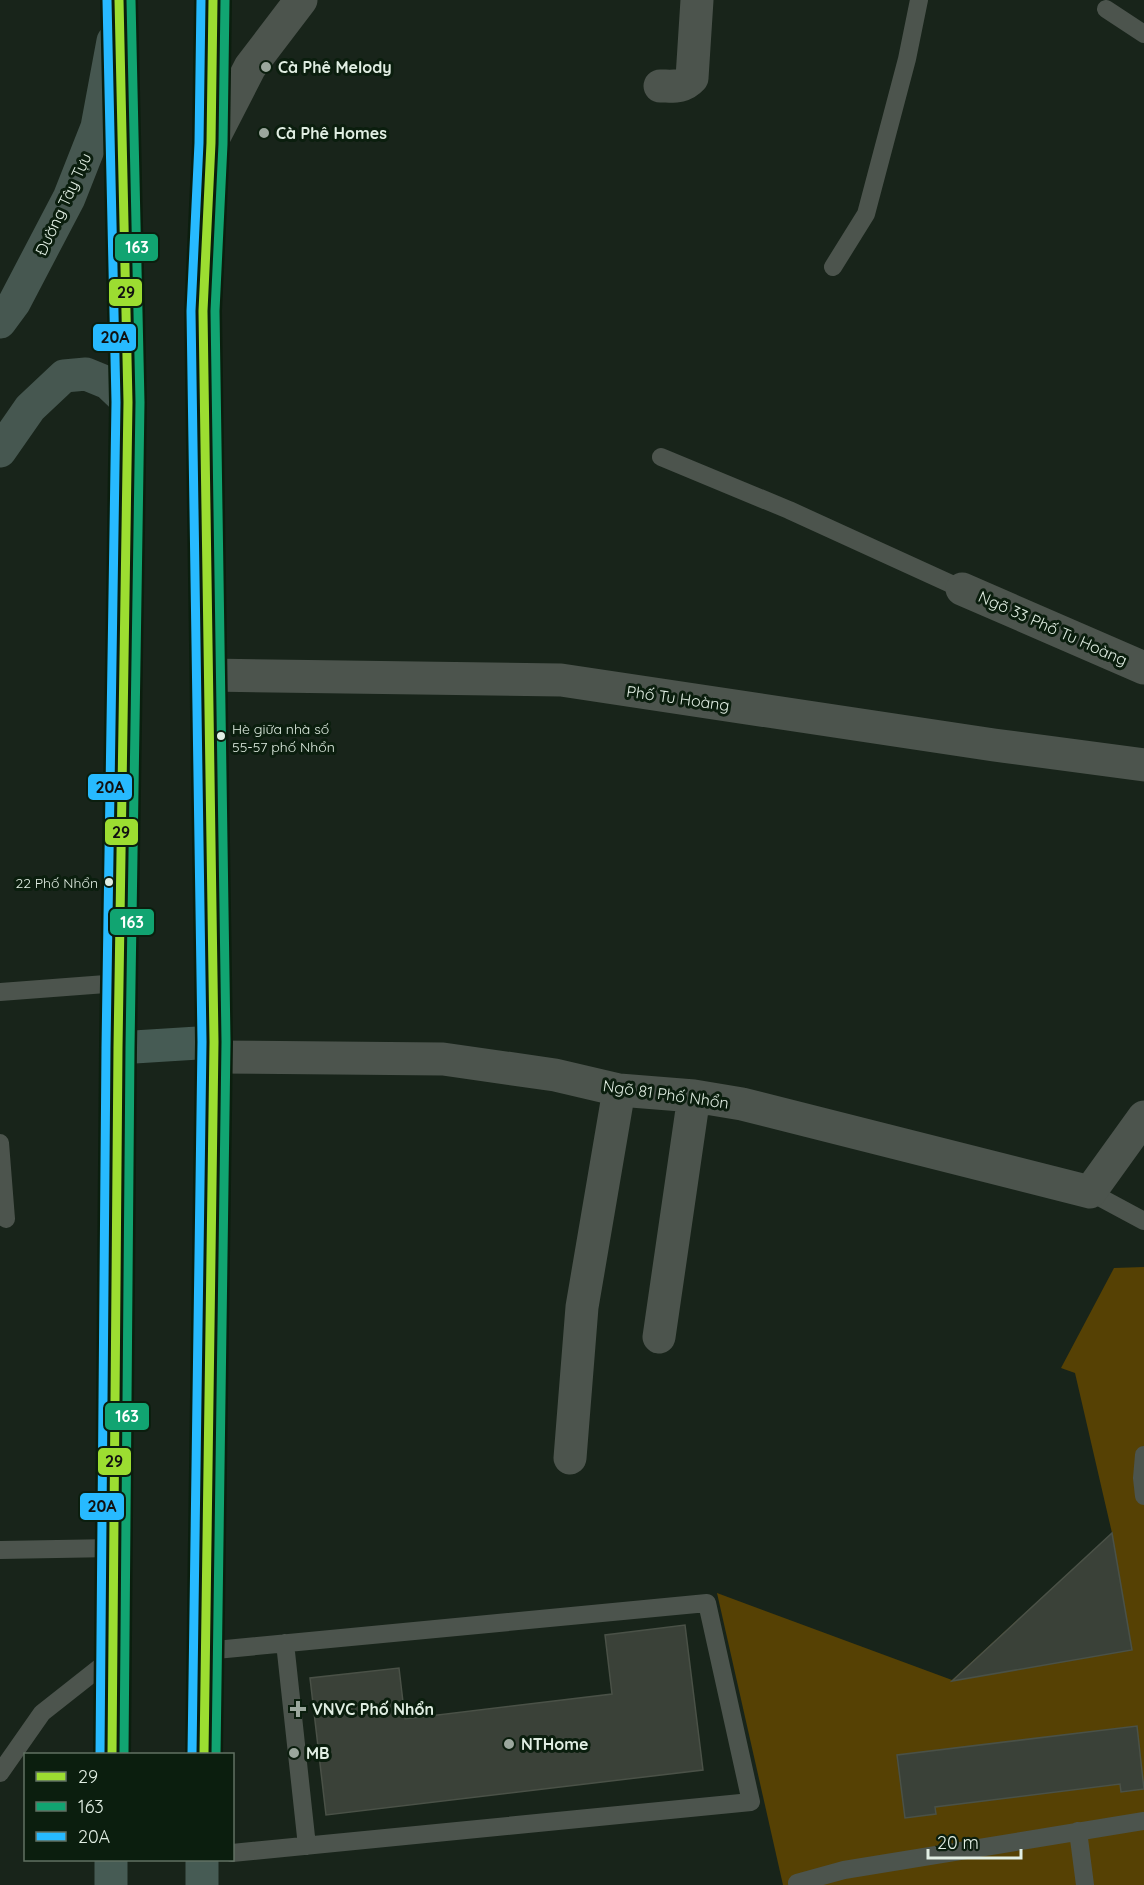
<svg xmlns="http://www.w3.org/2000/svg" width="1144" height="1885" font-family="Quicksand,sans-serif">
<style>
.green{fill:#564104}
.building{fill:#3a4138;stroke:#4a5147;stroke-width:1.5}
.lines{fill:none;stroke-linecap:round;stroke-linejoin:round}
.service{stroke:#4c544d;stroke-width:18}
.minor{stroke:#4c544d;stroke-width:33}
.primary{stroke:#465750;stroke-width:33}
.trunk{stroke:#465b54;stroke-width:33}
.bus-1-casing{stroke:#0b1e0e;stroke-width:14}
.bus-2-casing{stroke:#0b1e0e;stroke-width:14}
.bus-3-casing{stroke:#0b1e0e;stroke-width:14}
.bus-1{stroke:#9cdd31;stroke-width:9}
.bus-2{stroke:#11a471;stroke-width:9}
.bus-3{stroke:#27baff;stroke-width:9}
.poi-dot{fill:#9ba79d;stroke:#0b1e0e;stroke-width:2}
.bus-dot{fill:#e1eee3;stroke:#0b1e0e;stroke-width:2}
.labels{text-anchor:middle;stroke-width:6;stroke-linejoin:round;paint-order:stroke}
.bus-label{font-size:14px;fill:#e1eee3;stroke:#0b1e0e;text-anchor:start}
.poi-label{font-size:16px;font-weight:bold;fill:#e1eee3;stroke:#0b1e0e;text-anchor:start}
.street-label{font-size:16px;fill:#e1eee3;stroke:#0b1e0e}
.line-badge{stroke:#0b1e0e;stroke-width:2}
.badge-label{font-size:16px;text-anchor:middle;font-weight:bold;fill:#fff}
.pale-badge-label{font-size:16px;text-anchor:middle;font-weight:bold;fill:#111}
</style>
<rect width="100%" height="100%" fill="#18241a"/>
<path class="green" d="M1144 1267V1885H783L717 1593 952 1680 1112 1533 1075 1373 1061 1368 1114 1268Z"/>
<path class="building" d="M1112 1533 1132 1650 952 1681Z
M685 1625 703 1770 326 1815 310 1678 399 1668 405 1719 612 1694 605 1635Z
M1137 1726 1144 1789 1121 1792 1120 1784 935 1807 936 1814 905 1818 897 1755Z"/>
<g class="lines">
<path class="service" d="M1106 9 1144 34
M833 267 866 214 907 59 919 0
M661 457 789 510 962 589
M0 992 119 983
M0 1143 6 1219
M1090 1192 1144 1221
M1144 1455 1142 1478 1144 1496
M0 1550 114 1548
M285 1643 307 1846
M205 1651 707 1603 751 1802 232 1853
M0 1773 42 1713 113 1657
M1078 1831 1085 1885
M797 1883 844 1870 1144 1821"/>
<path class="minor" d="M660 86C673 86 683 88 692 78L697 0
M211 143 250 67 301 0
M962 589 1144 668
M208 675 561 680 994 745 1144 765
M214 1057 443 1059 555 1075 619 1090 694 1096 742 1104 1090 1192 1144 1117
M659 1337 694 1096
M570 1458 582 1307 619 1090"/>
<path class="primary" d="M0 322 14 303 69 198 97 127 113 41
M0 451 30 408 64 376 86 374 108 383 128 402"/>
<path class="trunk" d="M118 1048 214 1042
M112 1754 118 1048 128 402 119 0
M204 1754 214 1042 203 311 211 143 213 0
M111 1885V1860
M202 1885V1860"/>
<g class="bus-1-casing">
<path id="bus-1" d="M112 1754 118 1048 128 402 119 0
M204 1754 214 1042 203 311 211 143 213 0"/>
</g>
<g class="bus-2-casing">
<path id="bus-2" d="M124 1754 130 1048 140 402 131 0
M216 1754 226 1042 215 311 223 144 225 0"/>
</g>
<g class="bus-3-casing">
<path id="bus-3" d="M100 1754 106 1048 116 402 107 0
M192 1754 202 1042 191 311 199 143 201 0"/>
</g>
<use href="#bus-1" class="bus-1"/>
<use href="#bus-2" class="bus-2"/>
<use href="#bus-3" class="bus-3"/>
</g>
<g class="poi-dot">
<circle cx="266" cy="67" r="6"/>
<circle cx="264" cy="133" r="6"/>
<path d="M295 1700h6v6h6v6h-6v6h-6v-6h-6v-6h6z"/>
<circle cx="509" cy="1744" r="6"/>
<circle cx="294" cy="1753" r="6"/>
</g>
<g class="bus-dot">
<circle cx="221" cy="736" r="5"/>
<circle cx="109" cy="882" r="5"/>
</g>
<g class="labels">
<g class="bus-label">
<text x="232" y="734">Hè giữa nhà số<tspan x="232" dy="18">55-57 phố Nhổn</tspan></text>
<text x="98" y="888" text-anchor="end">22 Phố Nhổn</text>
</g>
<g class="poi-label">
<text x="278" y="73">Cà Phê Melody</text>
<text x="276" y="139">Cà Phê Homes</text>
<text x="312" y="1715">VNVC Phố Nhổn</text>
<text x="521" y="1750">NTHome</text>
<text x="306" y="1759">MB</text>
</g>
<g class="street-label">
<text transform="translate(63 204) rotate(-65)" y="6">Đường Tây Tựu</text>
<text transform="translate(1053 628) rotate(24)" y="6">Ngõ 33 Phố Tu Hoàng</text>
<text transform="translate(678 698) rotate(8)" y="6">Phố Tu Hoàng</text>
<text transform="translate(666 1094) rotate(8)" y="6">Ngõ 81 Phố Nhổn</text>
</g>
</g>
<g class="line-badge">
<rect x="114" y="233" width="45" height="29" rx="6" fill="#11a471"/>
<rect x="108" y="278" width="35" height="29" rx="6" fill="#9cdd31"/>
<rect x="92" y="323" width="45" height="29" rx="6" fill="#27baff"/>
<rect x="87" y="773" width="46" height="28" rx="6" fill="#27baff"/>
<rect x="104" y="818" width="35" height="28" rx="6" fill="#9cdd31"/>
<rect x="109" y="908" width="46" height="28" rx="6" fill="#11a471"/>
<rect x="104" y="1402" width="46" height="29" rx="6" fill="#11a471"/>
<rect x="97" y="1447" width="35" height="29" rx="6" fill="#9cdd31"/>
<rect x="79" y="1492" width="46" height="29" rx="6" fill="#27baff"/>
</g>
<g class="badge-label">
<text x="137" y="253">163</text>
<text x="132" y="928">163</text>
<text x="127" y="1422">163</text>
</g>
<g class="pale-badge-label">
<text x="126" y="298">29</text>
<text x="115" y="343">20A</text>
<text x="110" y="793">20A</text>
<text x="121" y="838">29</text>
<text x="114" y="1467">29</text>
<text x="102" y="1512">20A</text>
</g>
<rect x="24" y="1753" width="210" height="108" fill="#0b1e0e" stroke="#617163" stroke-width="1.5"/>
<rect x="36" y="1772" width="30" height="9" fill="#9cdd31" stroke="#617163" stroke-width="1.5"/>
<text x="78" y="1783" font-size="18" fill="#e1eee3">29</text>
<rect x="36" y="1802" width="30" height="9" fill="#11a471" stroke="#617163" stroke-width="1.5"/>
<text x="78" y="1813" font-size="18" fill="#e1eee3">163</text>
<rect x="36" y="1832" width="30" height="9" fill="#27baff" stroke="#617163" stroke-width="1.5"/>
<text x="78" y="1843" font-size="18" fill="#e1eee3">20A</text>
<path d="M928 1849v9h93v-9" fill="none" stroke="#e1eee3" stroke-width="3"/>
<text x="937" y="1849" font-size="18" fill="#e1eee3" stroke="#0b1e0e" stroke-width="4.5" paint-order="stroke">20 m</text>
</svg>
